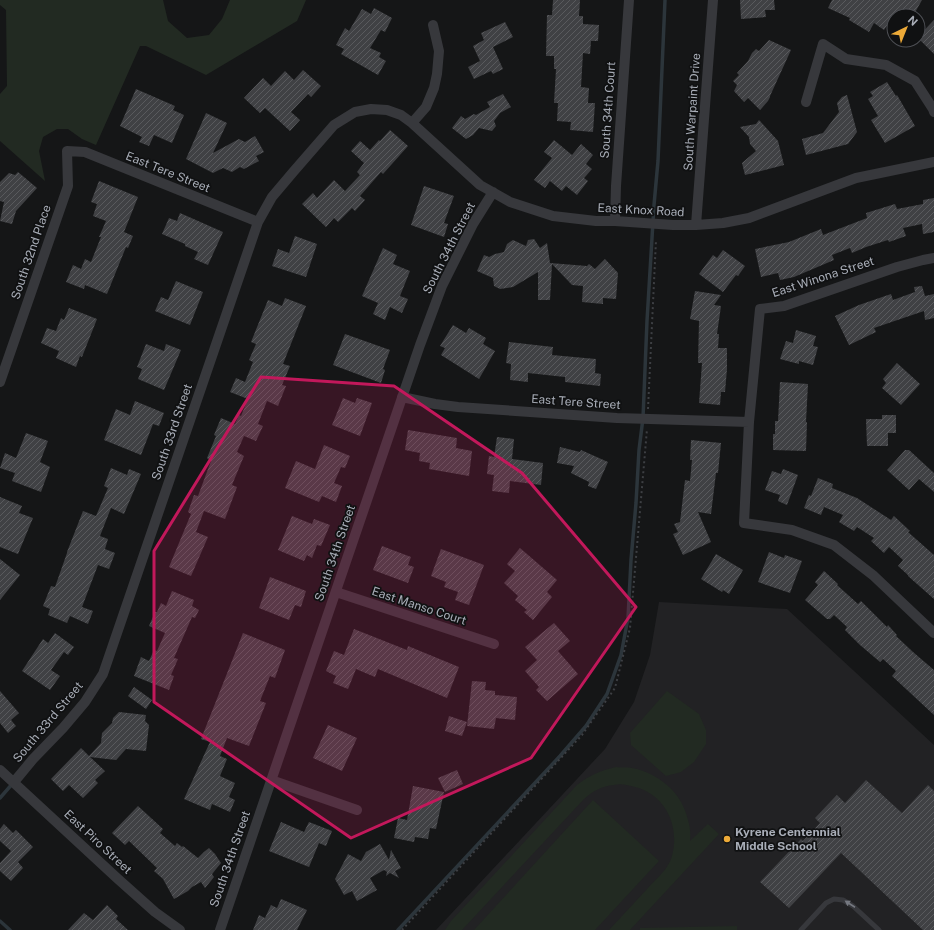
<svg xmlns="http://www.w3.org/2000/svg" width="934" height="930" font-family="'Public Sans',sans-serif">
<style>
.built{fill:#222224}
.green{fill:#222a22}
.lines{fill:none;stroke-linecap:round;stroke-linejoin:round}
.stream{stroke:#2c353b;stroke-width:3.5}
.building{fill:url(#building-hatch)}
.path{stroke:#3d3f43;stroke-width:2;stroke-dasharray:2 3;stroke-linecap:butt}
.lane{stroke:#37383c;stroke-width:5}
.street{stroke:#37383c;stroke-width:10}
.oneway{fill:#757880}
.marked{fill:#c2185b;fill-opacity:0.2;stroke:#c2185b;stroke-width:3;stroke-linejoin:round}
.poi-dot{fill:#edaa38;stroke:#101112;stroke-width:1.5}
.labels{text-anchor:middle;stroke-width:3.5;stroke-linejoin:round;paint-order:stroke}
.street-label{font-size:12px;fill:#a8adb7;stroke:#101112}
.poi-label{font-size:12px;font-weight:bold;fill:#a8adb7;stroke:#101112;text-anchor:start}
</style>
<defs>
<pattern id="building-hatch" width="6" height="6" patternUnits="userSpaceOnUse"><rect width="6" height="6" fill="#404144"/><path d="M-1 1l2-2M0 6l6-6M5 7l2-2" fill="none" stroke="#595a5d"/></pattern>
</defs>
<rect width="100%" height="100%" fill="#151617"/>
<path class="built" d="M659 602 787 609 934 745V930H436L605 749 634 702 650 655Z"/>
<path class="green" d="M0 0H163L168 21 187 38 209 35 222 19 230 0H306L297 21 206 75 146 46H140L96 145 82 139 68 129H57L43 137 39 151 45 181 0 141V94L7 86 6 10 0 5Z
M667 691 699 714 706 730V744L694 762 681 772 666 776 631 745 630 733Z
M616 767C621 768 627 767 632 768 658 773 682 792 688 820 690 827 691 834 690 841L708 824 719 834 630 930H609C622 916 635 902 648 888 656 879 667 870 671 859 681 829 667 795 635 787 628 785 621 783 614 785 602 786 593 791 584 799L462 930H445L451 921 577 785C590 775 600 771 616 767Z
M593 800 659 861 595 930H474Z
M737 926V930H640V928Z"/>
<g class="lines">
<path class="stream" d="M0 798 13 783
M0 921 10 930
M398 930 560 756 586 726 607 694 621 655 628 618 631 560 636 503 639 450 643 418 647 321 654 205 658 161 665 0"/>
</g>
<path class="building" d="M553 0H580L579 16H583V24L599 25 598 41H591L590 54 583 53 581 87 589 88 588 103H595L593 132 570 130 571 122 557 121 558 103H554L556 69H554V56H546L547 15H552Z
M740 0H774L775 10H765L766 17 741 19Z
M832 0H922L913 16H894V28L888 24 884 30 874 23 869 32 849 20 850 18 828 8Z
M374 8 392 18 385 32 381 30 370 48 381 53 379 57 386 61 378 75 341 54 344 49 336 45 345 28 349 31 362 9 371 14Z
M934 20V54L918 38V37Z
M505 22 513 37 493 47 503 69 493 74 491 71 474 79 468 67 480 61 473 46 484 40 481 33Z
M769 40 791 50 770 96V97L768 101 760 110 748 98 744 102 734 91 737 85 733 81 739 75 737 73 748 61 752 53 756 49 759 51Z
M303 70 321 86 311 97 308 94 291 112 300 120 290 131 265 108 260 113 244 98 263 78 271 86 285 71 294 80Z
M887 82 896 96 897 95 915 126 885 143 871 120 878 116 868 99 873 96 870 92Z
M136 89 175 106 173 110 184 115 172 143 154 135 149 146 139 142 142 137 120 126Z
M503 94 511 107 500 113 494 121 496 126 492 131 479 128 473 135 466 139 452 128 461 116 465 119 474 114 476 115 490 107 487 102Z
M847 95 857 132 848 144 806 155 802 139 823 133 839 112 837 103 842 97Z
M206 113 227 123 213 153 239 139 245 142 255 136 264 152 256 156 259 161 244 169 240 167 232 172 223 168 213 173 186 159Z
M759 120 778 141 784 165 745 175 742 163 756 151 750 144 749 137 740 127 756 124Z
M390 130 408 146 383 174 381 172 360 196 365 200 355 211 352 208 338 222 334 218 326 227 302 204 313 193 317 198 334 180 345 191 360 175 357 172 364 163 351 151 360 141 370 150 379 140 380 141Z
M554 140 572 155 581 144 593 155 586 164 592 169 584 178 588 181 577 195 566 186 562 191 550 181 545 188 534 180 552 158 544 152Z
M18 172 37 188 16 211 12 224 0 221 4 202 0 201V182L9 173 15 175Z
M99 181 138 197 124 232 133 236 128 248 126 247 107 294 85 285 84 289 66 282 73 265 81 269 85 259 91 262 101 237H99L106 221 93 216 97 204 91 202Z
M424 186 454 196 444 223 448 224 444 237 411 225Z
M934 198V232L923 234 922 224 903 228 906 236 889 242 888 240 866 247 852 253 850 248 832 255 834 260 794 277 780 280 778 273 761 277 755 249 789 242 821 229 823 235 867 218 866 213 895 204 897 209 923 204V200Z
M180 213 223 232 208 265 194 259 198 252 185 246V244L162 234 169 218 177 221Z
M295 236 317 244 306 277 272 266 278 249 289 253Z
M534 239 540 248 547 243 550 263 587 266 589 264 595 269 605 259 618 273 616 299 603 298V304L582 302 583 286 572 285 552 264 550 300H538V272L513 287 500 289 494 286 493 278 477 271 484 255 489 257 495 254 504 252 507 244 513 240 526 246 528 240Z
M383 248 397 255 393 264 410 271 400 296 408 299 402 313 390 307 385 320 373 314 378 303 362 296Z
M723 250 745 266 738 276 736 275 723 292 699 274 713 255 717 258Z
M176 281 203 292 190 325 155 311 161 297 168 300Z
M922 286 925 296 934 294V318L925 320 924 311 874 328 876 332 849 345 835 316 859 305 891 294 893 300 915 292 914 287Z
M695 291 721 295 714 305 721 306 717 334H719L718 348H727V369L725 392H721L720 405 699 403 702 363H698L699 321 690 319Z
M285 298 306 306 283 364 290 366 282 385 286 386 278 406 267 401 258 424 263 426 256 441 244 436 237 452 244 456 232 485 237 487 225 519 204 511 196 532 208 537 191 576 169 567 191 514 188 512 194 495 198 496 211 461 207 458 216 436 214 435 221 418 235 424 239 415 241 416 248 399 230 392 236 378 245 382 253 362 249 360 256 344 251 342 268 300 282 306Z
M69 308 97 319 82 357 80 356 76 367 56 358 59 351 41 343 47 328 56 331 61 318 64 320Z
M453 325 466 333 469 328 486 338 483 344 495 351 479 379 441 355 445 348 440 346Z
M796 330 816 336 813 346 818 347 813 365 799 361V364L780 359 786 341 793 343Z
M345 334 390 350 383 369 385 370 381 383 333 365Z
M509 342 553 347 552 355 596 359 595 373 601 374 600 386 565 382V377L528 373V382L510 380 511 364 506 363Z
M146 344 164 351 166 344 181 350 164 390 138 379 142 369 137 367Z
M897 363 920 384 901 405 882 388 886 383 883 379Z
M780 382 808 384 806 422H807L806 451 773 450V434H775V421H778Z
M343 398 355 403 357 398 372 403 360 436 332 425Z
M135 401 164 413 159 426 153 424 141 455 104 440 116 409 130 415Z
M882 415H896V433H888V446H867L866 419H882Z
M408 430 457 438 456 448 472 451 469 476 429 469 430 463 419 461 420 453 405 450Z
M26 433 48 441 40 462 50 467 41 492 12 481 15 473 0 468 5 453 16 458Z
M497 437 514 439 512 459 543 463 541 485 510 481 509 493 492 491 494 475 487 474 489 456 494 457Z
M691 440 721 443 718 473H716L711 514 698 512 711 542 683 555 673 534 678 532 674 524 680 522 685 480 690 481 692 460H690Z
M324 445 350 456 345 468 341 467 334 483 342 486 336 502 322 496 319 502 285 488 296 461 315 469Z
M560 447 580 452 581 450 608 462 596 489 588 486 589 482 571 473 574 466 557 463Z
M905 450H909L934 473V492L919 479 909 490 887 470Z
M111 468 127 475 129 469 141 474 124 514 111 508 100 536 108 539 105 549 115 553 109 569 98 565 82 607 93 611 88 624 70 616 67 623 48 615 50 609 43 606 51 586 55 587 67 553V552L83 511 96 516 108 488 104 486Z
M783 469 798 475 787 505 778 501 780 495 765 490 772 471 781 474Z
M818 478 833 484 832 488 857 498 891 520 894 516 910 531 908 532 934 555V599L908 576V575L898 566 903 560 889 547 884 553 871 541 874 538 857 527 854 531 839 522 843 515 824 507 821 515 804 508 809 495 811 496Z
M0 497 22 506 19 513 33 518 18 554 0 547Z
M292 516 312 524 314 519 330 525 321 546 317 545 312 558 307 555 304 561 278 550Z
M382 546 411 557 408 565 414 567 408 583 373 570Z
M520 548 557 580 547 592 552 597 533 620 524 612 527 610 515 600 518 596 504 583 515 571 507 564Z
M441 549 484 565 469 605 455 600 458 592 444 587 446 582 431 576Z
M769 552 784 558 785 555 802 561 790 593 758 582Z
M716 554 743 570 729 594 723 590 722 592 701 579Z
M0 559 20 575 0 600Z
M824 571 838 584 837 585 858 604 861 601 887 627 888 625 897 635 896 636 913 652 934 670V715L892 676 896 671 883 659 880 662 860 645 845 630 847 627 834 615 830 619H827L805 600 818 585 815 582Z
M270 577 306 591 301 607 295 605 289 620 259 608Z
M172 591 194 600 192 606 199 610 195 618 192 617 174 658 178 659 171 675 174 676 169 690 134 676 141 657 149 661 154 650 157 651 165 633 149 626 155 612H157L161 603 166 606Z
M554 623 570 641 558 651 578 674 547 701 536 690 539 687 525 671 537 660 525 647Z
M354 629 407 650 408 646 459 667 447 698 378 669 375 677 356 669 348 689 333 683 336 676 326 671 334 651 344 655Z
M55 633 74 647 68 655 64 652 51 670 60 676 50 690 22 671 43 639 48 643Z
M243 633 285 650 275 678 270 676 260 701 266 703 249 746 227 738 220 756 227 759 220 776 235 783 229 797 235 800 230 812 212 804 210 810 184 799 210 742 201 739Z
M472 681 486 682 485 690 495 691V695L517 697 515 720 496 718 494 729 467 726Z
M134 687 152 700 146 709 128 696Z
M0 691 19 713 11 720 16 726 8 733 0 723Z
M119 712 146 715 145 721 149 725 146 751 126 749 116 760 90 757 105 771 95 780 98 783 83 798 69 785 63 791 51 779 81 748 89 756 101 743 102 733 112 723 113 718Z
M449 716 467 722 462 736 445 731Z
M328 725 357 738 342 771 313 758Z
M457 770 463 784 445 792 438 778Z
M866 780 902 813 928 785 934 791V930H923L841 853 789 908 760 882 801 839 803 841 820 823 815 818 837 795 845 803Z
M413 786 444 792 436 829 430 828 428 839 415 837 414 842 394 838 398 818 407 820Z
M138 806 163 829 160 833 175 846 177 843 182 847 183 846 198 858 204 852 209 848 215 854 221 863 212 874 214 877 205 888 201 882 192 887 188 891 174 899 163 879 154 871 157 868 129 841 125 845 112 833Z
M281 822 304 832 309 822 332 831 326 846 319 843 309 867 269 851Z
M4 824 13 833 16 830 33 847 18 862 23 868 11 881 0 871V863L11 851 0 841V829Z
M380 844 389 860 391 850 401 868 395 871 399 878 390 873 386 876 387 872 384 870 370 878 377 890 357 901 352 891 344 895 335 879 348 854 361 861 366 852Z
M281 899 307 910 297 930H253L259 915 265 918 271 905 277 908Z
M107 905 118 916 116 919 128 930H68L84 913 93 920Z"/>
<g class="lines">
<path class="path" d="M648 409 656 240
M402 930 582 735 615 688 630 628 647 429"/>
<path class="lane" d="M801 930 826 903 834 899 843 900 853 906 879 930"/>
<path class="street" d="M806 102 823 44 846 59 886 65 915 81 933 109 934 112
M412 123 426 107 434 88 437 74 439 51 433 25
M615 221 616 186 629 0
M696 225 713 0
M934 258 923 260 897 267 784 306 760 309 749 422 744 523 792 530 834 545 874 576 934 633
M0 382 68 186 67 151 85 152 258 222
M402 397 435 404 458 407 617 418 749 422
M336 592 494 644
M0 770 118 879 155 912 180 930
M271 780 357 810
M14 782 33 759 63 728 85 702 103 674 258 222 272 197 294 171 334 125 355 112 371 109 387 110 401 115 412 123 480 185 510 202 553 216 596 221H615L673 225H696L723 223 749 218 856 178 934 162
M220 930 420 345 442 286 473 224 493 192"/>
</g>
<defs><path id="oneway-solid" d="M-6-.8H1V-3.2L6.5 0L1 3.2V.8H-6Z"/></defs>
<use class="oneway" href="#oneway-solid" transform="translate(850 904) rotate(-147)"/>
<path class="marked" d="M261 377 394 386 522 473 636 607 531 758 351 838 154 702V551Z"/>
<circle class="poi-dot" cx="727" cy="839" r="4"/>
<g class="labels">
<g class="street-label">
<text transform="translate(608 110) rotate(-86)" y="4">South 34th Court</text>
<text transform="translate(692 112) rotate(-86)" y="4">South Warpaint Drive</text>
<text transform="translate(168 172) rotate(22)" y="4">East Tere Street</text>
<text transform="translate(641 210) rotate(3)" y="4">East Knox Road</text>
<text transform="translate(449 248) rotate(-63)" y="4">South 34th Street</text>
<text transform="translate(31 252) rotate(-71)" y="4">South 32nd Place</text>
<text transform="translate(823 277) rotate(-18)" y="4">East Winona Street</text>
<text transform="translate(576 402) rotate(4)" y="4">East Tere Street</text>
<text transform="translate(172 432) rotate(-71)" y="4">South 33rd Street</text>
<text transform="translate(335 553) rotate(-71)" y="4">South 34th Street</text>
<text transform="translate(419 606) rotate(18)" y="4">East Manso Court</text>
<text transform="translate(48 722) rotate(-50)" y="4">South 33rd Street</text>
<text transform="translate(98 842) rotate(43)" y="4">East Piro Street</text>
<text transform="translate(230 859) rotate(-71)" y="4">South 34th Street</text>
</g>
<g class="poi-label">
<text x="735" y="836">Kyrene Centennial<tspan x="735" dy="14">Middle School</tspan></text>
</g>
</g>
<g transform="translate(906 28) rotate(43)"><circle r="19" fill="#101112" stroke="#4d4f54"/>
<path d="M0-3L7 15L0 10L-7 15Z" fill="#edaa38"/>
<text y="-6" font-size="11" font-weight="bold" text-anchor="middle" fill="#a8adb7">N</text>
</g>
</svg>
